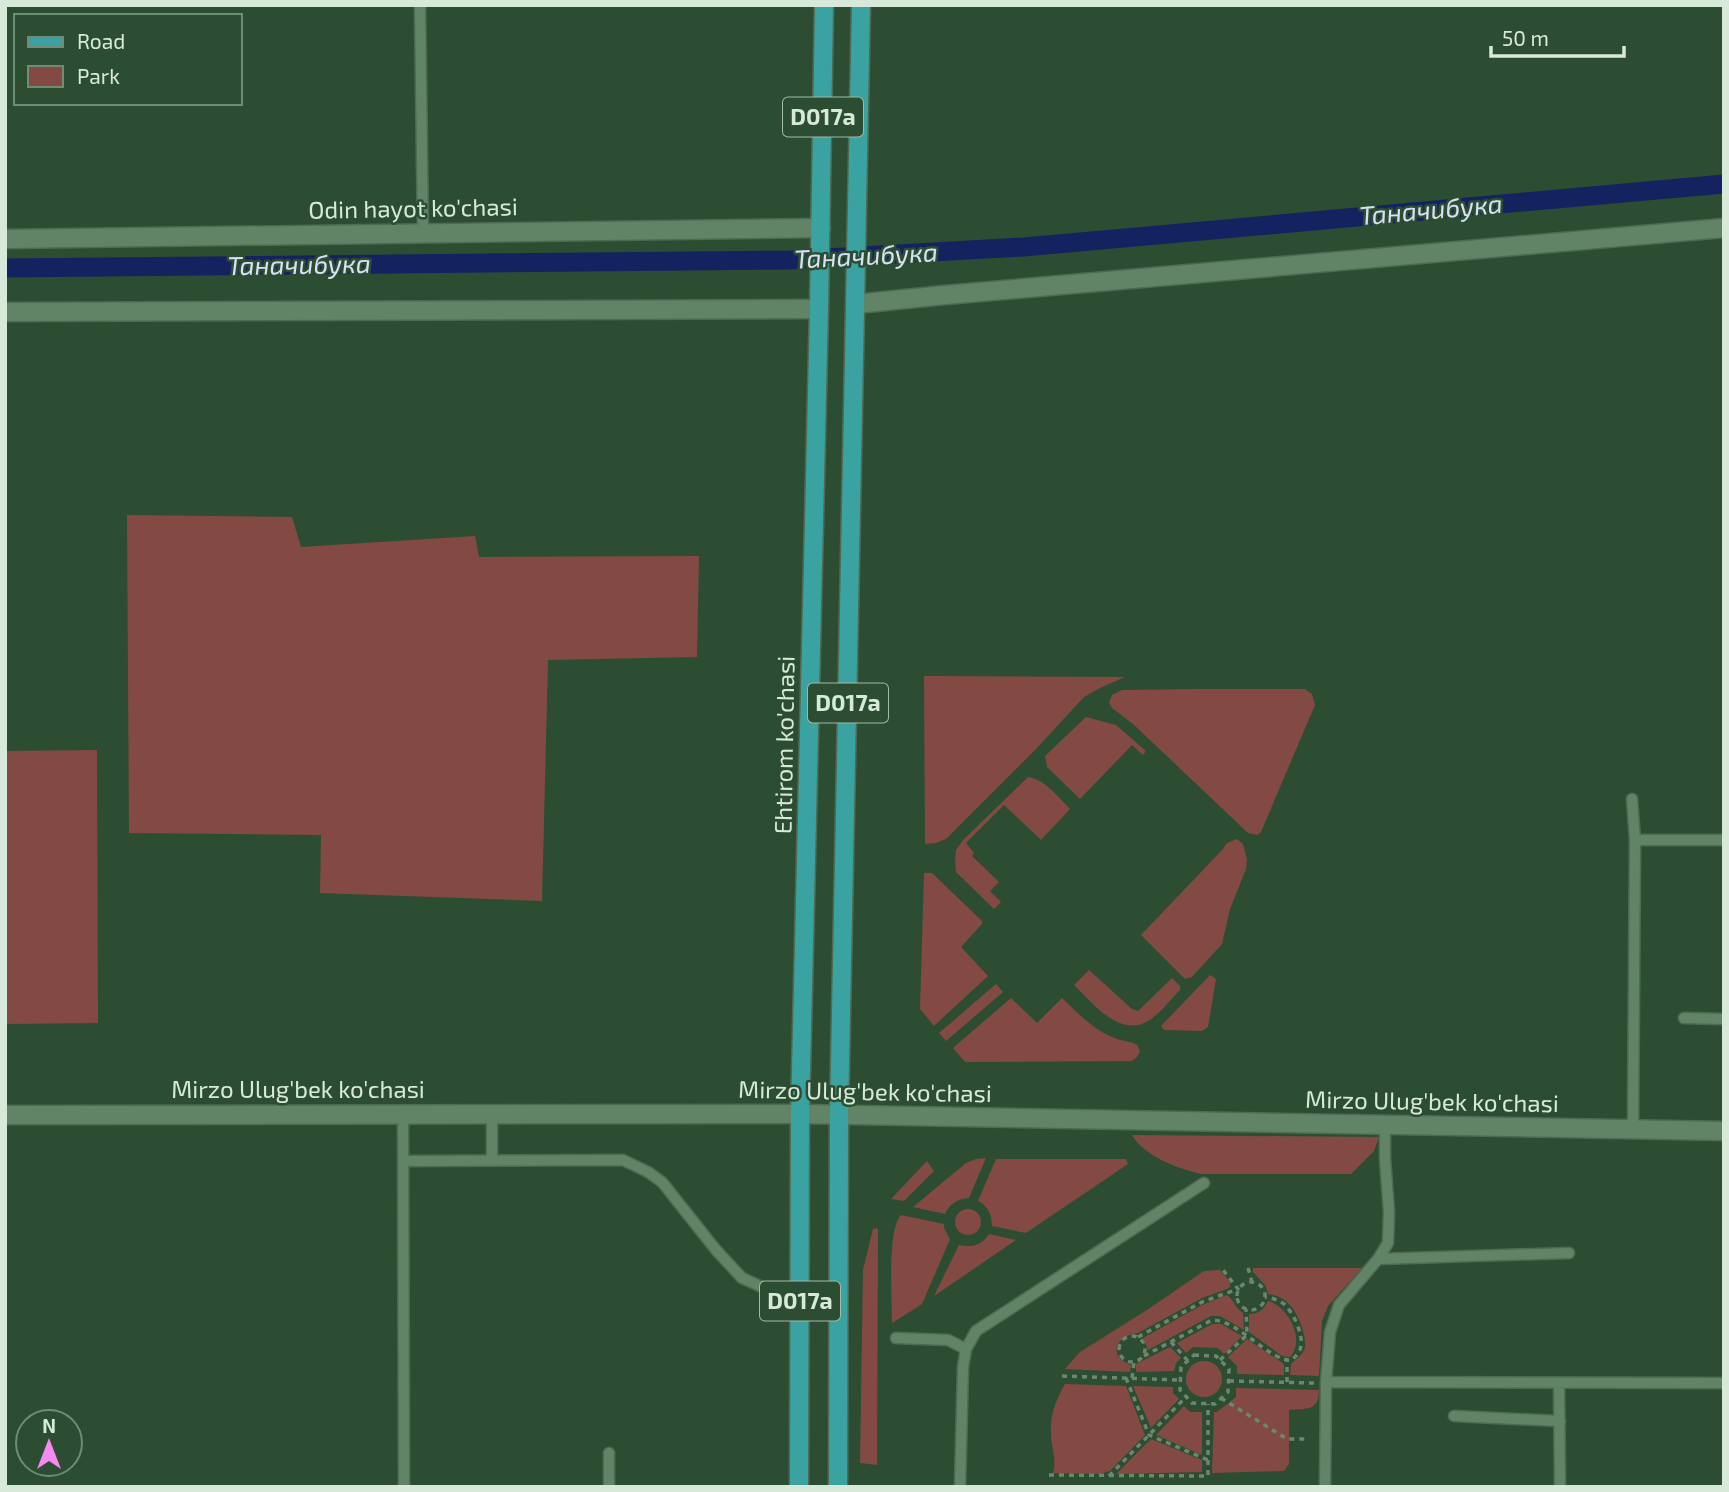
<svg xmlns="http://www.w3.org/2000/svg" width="1729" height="1492" font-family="'Exo 2',sans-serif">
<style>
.green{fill:#824a43}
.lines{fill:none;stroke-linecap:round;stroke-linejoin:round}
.canal{stroke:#142360;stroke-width:19}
.service-casing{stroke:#4e6a52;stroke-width:13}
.minor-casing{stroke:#4e6a52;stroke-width:21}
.secondary-casing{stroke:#4e6a52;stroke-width:21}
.primary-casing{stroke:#4e6a52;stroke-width:21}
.path{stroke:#6c866f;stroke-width:3.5;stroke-dasharray:5 5;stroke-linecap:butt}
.service{stroke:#628466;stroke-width:10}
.minor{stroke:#628466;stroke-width:18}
.secondary{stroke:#628466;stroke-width:18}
.primary{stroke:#3aa3a1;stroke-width:18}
.labels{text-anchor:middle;stroke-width:5;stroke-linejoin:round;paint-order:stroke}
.shield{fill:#2d4d32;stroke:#a4baa6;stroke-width:2}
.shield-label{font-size:23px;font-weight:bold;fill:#d7e9d8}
.street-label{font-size:24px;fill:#d7e9d8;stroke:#2d4d32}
.water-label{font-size:26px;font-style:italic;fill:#d8e0f4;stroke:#2d4d32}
</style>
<rect width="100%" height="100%" fill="#2d4d32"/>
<path class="green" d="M127 515 292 517 301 547 475 536 479 557 699 556 697 657 548 660 542 901 320 893 321 835 129 833Z
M924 676H936L1125 677 1100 688 1084 697 1036 749 946 839 936 843 925 844Z
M1197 689H1305L1312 694 1315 705 1261 832 1257 835 1248 833 1133 724 1112 708 1109 702 1112 695 1122 690Z
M1086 717 1116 725 1146 751 1143 755 1132 745 1080 799 1047 767 1045 756Z
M97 750 98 1023 5 1024V751Z
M1028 777C1046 780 1058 797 1070 809L1041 840 1004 805 966 843 974 853 972 856 999 882 990 891 1001 902 994 909 956 872 955 862 956 850 963 840Z
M1237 839 1243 844 1247 859 1246 869 1230 909 1222 944 1192 977 1185 979 1141 935 1223 849 1227 843Z
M924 873H932L982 921V924L961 947 988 976 934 1026 920 1009Z
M1089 970 1132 1009 1138 1011 1172 978 1180 986V990C1170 1000 1160 1014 1148 1021 1120 1038 1092 1003 1074 985Z
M1210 975 1216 979 1208 1027 1202 1031 1164 1030 1161 1026Z
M996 984 1003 992 946 1041 939 1033Z
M1011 998 1037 1023 1062 998C1085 1020 1101 1038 1134 1043L1137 1045 1140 1051 1137 1057 1132 1061 965 1062 953 1048Z
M1132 1135 1379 1137 1374 1151 1351 1174H1201C1177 1168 1145 1157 1132 1135Z
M986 1158 969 1198C958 1199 949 1204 945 1214L913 1207 966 1163 976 1159Z
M996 1159H1126L1128 1164 1026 1233 992 1226C992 1215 988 1206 978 1201Z
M927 1161 934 1171 904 1201 891 1199Z
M955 1222a13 13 0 1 1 26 0a13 13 0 1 1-26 0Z
M901 1215 944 1224V1228L950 1239 922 1304 892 1323C892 1301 887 1229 901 1215Z
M877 1228 878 1230 877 1465 860 1463 863 1270 873 1229Z
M989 1234 1016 1240 934 1296 959 1245C972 1248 982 1245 989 1234Z
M1253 1268H1362L1328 1306 1322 1321 1319 1376 1290 1375 1291 1364C1296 1359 1304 1354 1305 1347 1306 1334 1298 1313 1289 1304 1283 1298 1276 1295 1268 1294L1265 1285 1253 1272Z
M1220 1270 1230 1282V1287L1227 1289 1202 1298 1138 1333C1115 1336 1107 1356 1131 1365L1130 1372 1065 1369 1080 1352 1147 1310 1204 1271Z
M1227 1295C1234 1300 1235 1308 1243 1313L1244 1330 1220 1316H1211L1148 1350 1143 1338 1202 1305Z
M1268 1301C1288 1306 1306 1340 1290 1357L1282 1356 1249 1332V1314C1258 1314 1264 1310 1268 1301Z
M1212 1324H1221L1242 1336 1224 1354 1218 1348 1193 1347 1186 1353 1177 1343Z
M1247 1339 1284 1364V1375L1237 1374V1366L1228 1357Z
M1170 1347 1181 1358 1176 1363 1174 1371 1136 1372V1364Z
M1186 1379a18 18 0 1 1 36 0a18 18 0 1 1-36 0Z
M1065 1384 1126 1386 1145 1435 1110 1471 1099 1474 1053 1473C1057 1456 1051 1449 1051 1433 1050 1414 1056 1400 1065 1384Z
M1133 1386 1173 1387V1393L1179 1399 1151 1428Z
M1236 1388 1319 1390C1319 1412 1306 1408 1289 1410V1464L1284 1471 1212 1473 1214 1412H1217L1236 1397Z
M1184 1406 1190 1412H1202V1455L1156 1435Z
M1151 1439 1202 1460V1472L1116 1474Z"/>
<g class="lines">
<path class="canal" d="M5 268 790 260 1024 247 1724 184"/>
<g class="service-casing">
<path id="service" d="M420 5 423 233
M1632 799 1635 840 1633 1130
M1635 840H1724
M1684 1018 1724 1019
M403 1115 404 1487
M403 1161 623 1160 648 1172 662 1182 716 1250 742 1278 800 1304
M492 1161V1115
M1378 1259 1569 1253
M896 1338 948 1340 966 1349
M1326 1382 1724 1383
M1559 1383 1560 1487
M1454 1416 1560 1421
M609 1453V1487
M960 1487 963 1367 966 1349 976 1331 1204 1183
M1325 1487 1326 1382 1330 1332 1339 1305 1378 1259 1388 1243 1389 1212 1385 1159V1125"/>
</g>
<g class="minor-casing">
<path id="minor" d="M5 239 821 228
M856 304 945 295 1724 228
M5 312 819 309"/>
</g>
<g class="secondary-casing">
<path id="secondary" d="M5 1115 800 1114 1724 1131"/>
</g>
<g class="primary-casing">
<path id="primary" d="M799 1487 800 1114 819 309 824 5
M838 1487 839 1115 861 5"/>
</g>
<path class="path" d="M1248 1268 1252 1282
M1237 1296a14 14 0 1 1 28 0a14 14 0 1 1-28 0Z
M1119 1349a13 13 0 1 1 26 0a13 13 0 1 1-26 0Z
M1138 1337 1202 1302 1238 1289 1223 1270
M1171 1342 1188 1361
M1194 1355 1216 1356 1229 1369 1228 1392 1215 1404 1192 1403 1180 1390 1181 1367Z
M1144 1356 1212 1320C1239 1320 1271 1363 1292 1360 1296 1356 1300 1352 1301 1346 1303 1334 1294 1314 1285 1305 1280 1300 1272 1298 1265 1297
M1220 1360 1247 1335 1246 1309
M1062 1376 1180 1380
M1126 1378 1149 1435 1208 1460
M1132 1378 1134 1362
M1229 1381 1314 1383
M1287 1382V1361
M1221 1398 1287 1439H1309
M1049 1475 1208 1476V1404
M1109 1476 1186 1397"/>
<use href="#service" class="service"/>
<use href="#minor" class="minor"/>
<use href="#secondary" class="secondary"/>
<use href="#primary" class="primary"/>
</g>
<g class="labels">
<g class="shield">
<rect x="783" y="97.5" width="80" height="39" rx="5"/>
<rect x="808" y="683.5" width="80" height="39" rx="5"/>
<rect x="760" y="1281.5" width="80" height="39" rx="5"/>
</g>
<g class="shield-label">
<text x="823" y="125">D017a</text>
<text x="848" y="711">D017a</text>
<text x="800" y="1309">D017a</text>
</g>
<g class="street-label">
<text transform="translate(413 209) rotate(-1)" y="8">Odin hayot ko'chasi</text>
<text transform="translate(785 745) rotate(-89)" y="8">Ehtirom ko'chasi</text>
<text x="298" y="1098">Mirzo Ulug'bek ko'chasi</text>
<text transform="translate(865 1092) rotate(1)" y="8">Mirzo Ulug'bek ko'chasi</text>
<text transform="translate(1432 1102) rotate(1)" y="8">Mirzo Ulug'bek ko'chasi</text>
</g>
<g class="water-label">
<text transform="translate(1431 210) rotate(-5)" y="9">Таначибука</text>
<text transform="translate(866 256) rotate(-3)" y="9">Таначибука</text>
<text transform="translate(299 265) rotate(-1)" y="9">Таначибука</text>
</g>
</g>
<rect width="1729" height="1492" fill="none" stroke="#d7e9d8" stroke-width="14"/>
<rect x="14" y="14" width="228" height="91" fill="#2d4d32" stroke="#718b74" stroke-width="2"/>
<rect x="28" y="37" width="35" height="10" fill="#3aa3a1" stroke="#718b74" stroke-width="2"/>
<text x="77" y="49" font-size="21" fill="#d7e9d8">Road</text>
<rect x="28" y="66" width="35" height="21" fill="#824a43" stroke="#718b74" stroke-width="2"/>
<text x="77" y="84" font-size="21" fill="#d7e9d8">Park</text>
<g transform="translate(49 1443)"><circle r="33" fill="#2d4d32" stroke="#718b74" stroke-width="2"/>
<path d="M0-5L12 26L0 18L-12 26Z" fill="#f389f1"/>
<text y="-10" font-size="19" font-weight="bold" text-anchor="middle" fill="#d7e9d8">N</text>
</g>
<path d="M1491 46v10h133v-10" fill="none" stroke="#d7e9d8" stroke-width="3.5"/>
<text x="1502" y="46" font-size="21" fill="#d7e9d8" stroke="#2d4d32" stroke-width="5" paint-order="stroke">50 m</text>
</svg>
